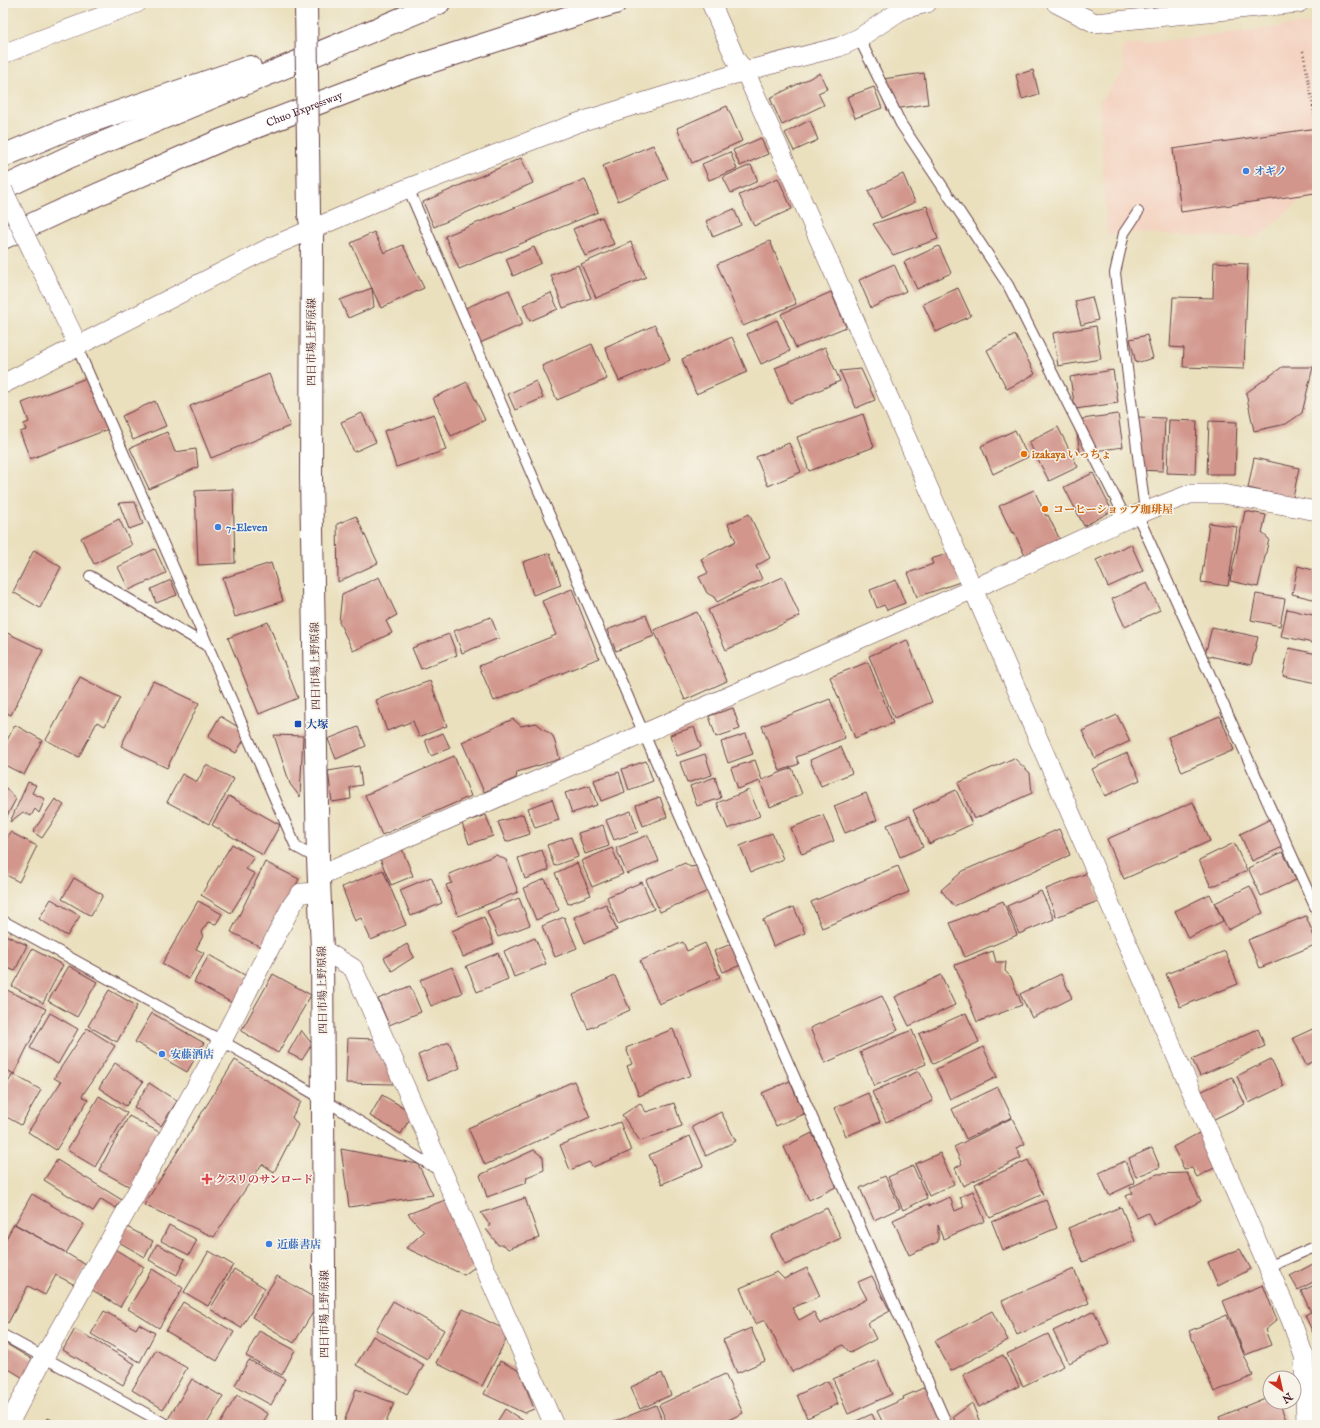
<svg xmlns="http://www.w3.org/2000/svg" width="1320" height="1428" font-family="'IM FELL English','Noto Serif JP',serif">
<style>
.built{fill:#f4d3c1}
.building{fill:#d2968c}
.lines{fill:none;stroke-linecap:round;stroke-linejoin:round}
.service-casing{stroke:#623c41;stroke-width:12}
.minor-casing{stroke:#623c41;stroke-width:20}
.primary-casing{stroke:#623c41;stroke-width:24}
.motorway-casing{stroke:#623c41;stroke-width:24}
.path{stroke:#623c41;stroke-width:2.5;stroke-dasharray:1 3;stroke-linecap:butt}
.service{stroke:#fff;stroke-width:10}
.minor{stroke:#fff;stroke-width:19}
.primary{stroke:#fff;stroke-width:22}
.motorway{stroke:#fff;stroke-width:22}
.minor-bridge-casing{stroke:#623c41;stroke-width:20;stroke-linecap:butt}
.primary-bridge-casing{stroke:#623c41;stroke-width:24;stroke-linecap:butt}
.minor-bridge{stroke:#fff;stroke-width:19}
.primary-bridge{stroke:#fff;stroke-width:22}
.shop-dot{fill:#3f7fe0;stroke:#f7f3e8;stroke-width:1.5}
.food-dot{fill:#e8710a;stroke:#f7f3e8;stroke-width:1.5}
.transit-dot{fill:#1a4fb4;stroke:#f7f3e8;stroke-width:1.5}
.health-dot{fill:#e0444e;stroke:#f7f3e8;stroke-width:1.5}
.labels{text-anchor:middle;stroke-width:3;stroke-linejoin:round;paint-order:stroke}
.street-label{font-size:11px;fill:#4a1f2b;stroke:#f7f3e8}
.shop-label{font-size:11px;font-weight:bold;fill:#366cbe;stroke:#f7f3e8;text-anchor:start}
.food-label{font-size:11px;font-weight:bold;fill:#c56008;stroke:#f7f3e8;text-anchor:start}
.transit-label{font-size:11px;font-weight:bold;fill:#164399;stroke:#f7f3e8;text-anchor:start}
.health-label{font-size:11px;font-weight:bold;fill:#be3a42;stroke:#f7f3e8;text-anchor:start}
</style>
<rect width="100%" height="100%" fill="#f7f3e8"/>
<filter id="ink" filterUnits="userSpaceOnUse"><feTurbulence type="fractalNoise" baseFrequency=".025" numOctaves="2"/><feDisplacementMap in="SourceGraphic" scale="8" xChannelSelector="R" yChannelSelector="G"/><feConvolveMatrix kernelMatrix="1 2 1 2 8 2 1 2 1" color-interpolation-filters="sRGB"/></filter>
<filter id="wash" filterUnits="userSpaceOnUse"><feTurbulence type="fractalNoise" baseFrequency=".012" numOctaves="4" result="noise"/><feDisplacementMap in="SourceGraphic" scale="16" xChannelSelector="R" yChannelSelector="G"/><feGaussianBlur stdDeviation="0.9" result="paint"/><feColorMatrix in="noise" values="0 0 0 0 0 0 0 0 0 0 0 0 0 0 0 0 0 1.4 0 .05"/><feComposite in="paint" operator="in"/></filter>
<g filter="url(#wash)">
<rect width="100%" height="100%" fill="#eae0be"/>
<path class="built" d="M1317 22V202L1315 199 1299 202 1258 238 1124 233 1107 236 1099 102 1124 71 1122 46Z"/>
<g id="blocks">
<path class="building" d="M1033 70 1039 94 1022 99 1016 75Z
M820 73 827 89 818 93 824 105 782 125 770 98Z
M924 73 928 104 887 110 883 79Z
M874 87 882 108 855 118 847 97Z
M727 106 742 141 692 163 677 128Z
M810 120 818 140 794 151 785 133Z
M1317 128V195L1315 193 1181 212 1173 149Z
M761 138 768 154 740 166 733 150Z
M653 145 668 179 618 201 603 166Z
M730 152 737 169 709 180 702 164Z
M521 158 533 183 434 227 423 202Z
M751 165 758 181 731 193 723 177Z
M903 174 915 202 881 218 868 191Z
M778 178 792 209 754 226 739 195Z
M585 179 598 212 459 269 445 236Z
M927 206 938 239 893 255 873 224Z
M734 209 741 225 713 237 706 221Z
M602 217 614 244 585 256 573 229Z
M374 232 384 253 403 245 424 288 381 308 351 243Z
M770 241 796 304 743 326 717 264Z
M631 242 646 277 596 298 581 264Z
M939 246 951 273 917 289 904 262Z
M534 247 541 263 513 276 506 259Z
M1214 262 1248 264 1244 369 1183 367 1184 348 1170 347 1173 297 1213 298Z
M894 264 906 291 871 308 859 280Z
M578 265 591 298 563 308 551 275Z
M372 288 374 307 348 318 340 300Z
M958 288 971 316 936 332 923 304Z
M509 290 523 324 473 346 458 311Z
M831 292 846 327 796 348 781 314Z
M551 293 558 309 530 321 523 305Z
M1092 297 1098 320 1081 325 1075 301Z
M777 320 790 351 761 364 747 334Z
M655 325 670 360 619 381 605 347Z
M1096 326 1101 359 1058 366 1053 333Z
M1015 335 1035 374 1007 389 987 350Z
M1147 335 1153 358 1136 363 1130 339Z
M732 337 747 372 696 394 682 359Z
M592 344 607 379 557 400 542 366Z
M825 347 840 381 790 403 775 368Z
M1282 367H1313L1302 413 1286 424 1254 431 1246 393Z
M861 369 875 400 856 408 840 371Z
M1113 370 1118 403 1075 409 1070 377Z
M269 374 290 426 211 458 190 406Z
M89 377 109 429 30 459 20 432 26 430 24 424 29 422 22 403Z
M536 381 543 398 515 410 508 394Z
M467 382 485 420 451 436 433 398Z
M155 401 166 426 133 440 122 416Z
M362 413 376 442 354 452 341 422Z
M434 414 446 450 396 467 384 431Z
M863 414 874 447 809 471 797 437Z
M1118 414 1123 447 1080 453 1075 420Z
M1137 417 1165 418 1163 471 1135 470Z
M1169 420 1197 421 1195 474 1167 473Z
M1209 421 1237 422 1235 474H1207Z
M1058 427 1078 467 1049 481 1029 442Z
M1015 430 1028 457 993 474 981 446Z
M167 432 175 452 196 449 198 467 149 489 130 448Z
M789 443 801 472 768 486 756 457Z
M1254 458 1299 468 1293 498 1248 488Z
M1093 473 1112 511 1084 526 1064 487Z
M233 489 235 563 198 565 195 491Z
M1034 490 1046 516 1048 515 1061 542 1026 558 1014 532 1012 533 999 506Z
M135 502 143 524 129 529 119 503Z
M1245 511 1266 515 1262 533 1269 539 1258 587 1230 581Z
M749 514 770 558 756 566 762 579 717 602 714 597 707 593 699 577 708 573 701 559 736 541 728 524Z
M356 516 378 563 338 582 337 524Z
M119 519 132 545 94 564 81 538Z
M1209 523 1237 527 1228 586 1201 582Z
M1131 544 1143 571 1108 587 1096 560Z
M155 549 166 573 129 590 118 567Z
M34 550 61 567 40 608 13 592Z
M550 553 561 585 533 595 523 562Z
M950 553 960 582 917 597 908 573 933 564 931 559Z
M271 563 283 601 235 617 223 578Z
M1298 566 1317 571V600L1292 594Z
M379 577 397 615 386 621 392 633 353 651 339 622 342 594Z
M783 577 800 616 726 650 708 610Z
M171 580 177 595 156 603 151 589Z
M896 580 905 603 887 610 884 605 877 608 870 590Z
M1147 583 1160 610 1125 627 1112 599Z
M572 589 599 658 494 701 479 666 556 635 542 601Z
M1256 594 1285 599 1280 626 1251 620Z
M1287 609 1317 616V644L1281 636Z
M697 612 727 681 685 700 654 630Z
M646 615 654 636 616 651 607 630Z
M491 617 499 638 462 653 454 631Z
M268 622 298 698 259 714 228 638Z
M1212 627 1258 637 1251 665 1205 655Z
M3 631 43 650 11 715 3 711Z
M449 634 457 655 421 669 412 648Z
M907 640 932 702 894 718 869 656Z
M1289 648 1317 654V683L1283 676Z
M868 662 893 723 855 738 830 677Z
M80 677 120 698 105 726 97 722 79 757 46 740Z
M153 681 199 703 167 768 121 746Z
M430 681 447 726 419 737 413 721 387 731 376 700Z
M830 699 845 738 796 757 799 764 780 771 762 726Z
M733 708 740 729 716 737 709 716Z
M1117 715 1130 741 1095 758 1082 731Z
M220 716 248 733 236 753 208 737Z
M1220 716 1234 750 1182 772 1168 737Z
M513 719 521 726 536 723 553 736 560 759 517 772 516 778 484 792 462 742Z
M15 725 42 740 24 775 3 764V748Z
M358 727 366 746 336 759 328 739Z
M694 727 701 747 677 756 670 735Z
M443 733 450 748 431 756 425 740Z
M746 734 753 754 728 763 721 742Z
M274 735 303 736 300 797 290 784Z
M841 747 852 773 821 786 810 760Z
M1127 753 1140 780 1105 796 1092 769Z
M705 754 712 775 687 783 680 762Z
M454 756 471 796 382 835 365 795Z
M1014 758 1030 773 1032 793 974 819 958 783Z
M755 760 762 780 792 768 802 794 770 807 760 781 738 789 731 768Z
M646 761 653 781 629 790 622 769Z
M206 765 234 779 209 824 167 802 182 774 197 782Z
M359 766 362 785 350 787 351 799 332 802 328 771Z
M619 772 625 792 601 801 594 780Z
M715 777 721 798 697 806 690 786Z
M28 782 36 785 32 793 45 799 39 813 35 809 31 816 23 812 10 822Z
M3 785 16 799 3 823Z
M590 785 597 805 572 813 565 793Z
M749 790 760 816 728 829 717 803Z
M956 790 972 824 929 844 913 810Z
M866 793 877 820 845 833 834 806Z
M229 796 280 825 263 855 212 825Z
M660 797 667 817 643 826 636 805Z
M55 799 64 805 42 838 33 832Z
M552 799 559 820 535 828 528 808Z
M1193 802 1210 841 1124 879 1107 839Z
M631 811 638 832 614 840 606 820Z
M523 814 530 834 506 842 498 822Z
M486 815 493 836 469 844 462 823Z
M823 815 834 841 802 854 791 828Z
M910 816 923 847 900 857 887 825Z
M1275 817 1287 845 1252 861 1240 834Z
M603 825 609 846 585 854 578 833Z
M1059 829 1070 855 954 906 941 890 963 871Z
M10 832 37 846 19 882 3 873V845Z
M772 833 783 859 751 872 740 846Z
M648 835 659 861 627 874 616 848Z
M571 837 578 857 554 866 547 845Z
M1234 843 1247 871 1211 887 1199 860Z
M232 844 254 857 246 869 255 874 231 913 201 895Z
M400 844 413 876 391 885 378 854Z
M612 848 623 874 592 887 581 861Z
M542 850 549 870 525 879 518 858Z
M1283 852 1296 880 1261 896 1248 868Z
M496 855 506 860 518 892 458 916 446 885 452 883 449 874Z
M265 862 299 879 265 949 231 932Z
M577 863 591 895 568 904 555 873Z
M685 863 690 867 698 866 708 891 660 912 646 880Z
M898 866 909 892 822 928 811 902Z
M383 870 406 925 371 940 361 918 355 921 342 887Z
M1090 872 1101 900 1056 917 1046 889Z
M431 877 442 903 411 916 400 890Z
M74 878 103 895 91 916 62 899Z
M545 879 559 910 536 920 523 888Z
M642 882 654 909 618 924 607 897Z
M1250 886 1263 913 1228 930 1215 903Z
M1041 891 1054 919 1019 934 1007 906Z
M1210 894 1223 921 1188 938 1175 911Z
M519 898 530 925 498 937 487 911Z
M51 899 80 916 67 936 39 919Z
M198 901 222 914 216 924 208 922 201 932 203 936 196 949 204 953 189 979 162 964Z
M1003 901 1017 935 965 957 950 923Z
M606 904 617 930 585 943 574 917Z
M794 907 805 933 773 946 763 920Z
M1306 916 1317 944 1260 968 1248 940Z
M484 917 494 944 463 957 452 931Z
M564 917 577 948 555 957 542 926Z
M3 934 27 945 15 971 3 966Z
M535 938 546 964 514 977 504 951Z
M683 942 687 951 705 943 720 977 659 1004 640 961Z
M407 944 414 957 392 971 384 958Z
M731 944 741 965 723 972 714 951Z
M32 949 63 965 43 1003 12 986Z
M993 951 996 962H1006L1005 971 1011 977 1022 1005 977 1022 955 965Z
M1225 951 1238 984 1180 1007 1166 974Z
M498 953 508 979 477 992 466 966Z
M209 955 250 978 236 1005 194 982Z
M69 966 97 982 77 1017 48 1001Z
M452 967 462 993 431 1006 420 980Z
M273 974 311 995 278 1053 241 1031Z
M1061 974 1072 998 1032 1018 1020 994Z
M941 975 955 1005 909 1026 895 997Z
M615 976 630 1010 588 1029 573 995Z
M410 986 421 1012 389 1025 378 999Z
M3 988 46 1009 14 1074 3 1068Z
M109 990 137 1006 117 1042 88 1026Z
M882 996 898 1030 825 1063 810 1028Z
M50 1013 78 1029 58 1064 30 1048Z
M152 1013 204 1043 187 1072 135 1042Z
M966 1013 979 1042 933 1064 919 1034Z
M1317 1027V1060L1306 1065 1293 1038Z
M87 1028 115 1046 82 1096 88 1100 56 1150 28 1132 61 1082 54 1078Z
M673 1029 691 1075 639 1096 627 1066 632 1064 626 1048Z
M1258 1029 1265 1046 1200 1076 1192 1059Z
M301 1030 312 1044 302 1060 288 1053Z
M912 1030 926 1064 874 1086 860 1052Z
M348 1038 375 1039 394 1084 346 1083Z
M449 1042 460 1068 428 1081 418 1055Z
M983 1047 997 1077 950 1099 936 1069Z
M1271 1059 1284 1086 1249 1103 1237 1076Z
M235 1060 301 1102 292 1117 298 1125 274 1172 262 1164 214 1237 144 1205Z
M115 1063 143 1082 126 1106 99 1088Z
M919 1071 933 1101 886 1122 872 1092Z
M13 1074 41 1090 21 1125 3 1115V1091Z
M1232 1077 1245 1104 1210 1121 1198 1093Z
M574 1081 590 1117 485 1165 468 1128Z
M790 1081 804 1114 776 1126 762 1093Z
M149 1083 177 1101 161 1126 134 1107Z
M998 1087 1012 1117 966 1139 952 1109Z
M868 1093 880 1122 846 1136 834 1108Z
M382 1095 413 1113 401 1134 370 1116Z
M99 1096 127 1113 95 1167 67 1150Z
M640 1103 646 1112 674 1103 682 1126 640 1141 622 1115Z
M721 1112 736 1141 706 1156 692 1127Z
M129 1116 161 1133 132 1188 99 1170Z
M1012 1118 1025 1144 1016 1148 1021 1158 963 1186 955 1168 962 1164 954 1147Z
M620 1122 631 1151 593 1167 589 1162 570 1170 560 1145Z
M1201 1132 1218 1166 1197 1177 1192 1168 1184 1169 1173 1147Z
M812 1133 838 1186 809 1200 784 1147Z
M690 1136 703 1166 662 1184 649 1155Z
M1152 1148 1160 1167 1136 1177 1129 1158Z
M341 1149 418 1164 433 1195 349 1207Z
M534 1150 543 1157 544 1170 527 1177 526 1183 487 1197 480 1175Z
M940 1153 954 1184 929 1196 915 1164Z
M57 1160 122 1200 116 1208 101 1199 93 1211 44 1180Z
M1028 1160 1043 1194 990 1218 975 1184Z
M1125 1161 1135 1183 1109 1195 1099 1173Z
M913 1166 927 1198 903 1210 888 1177Z
M1187 1173 1201 1201 1154 1225 1148 1213 1137 1218 1126 1196 1133 1193 1130 1188 1157 1174Z
M885 1176 900 1208 874 1220 860 1188Z
M973 1191 985 1221 943 1239 938 1225V1242L909 1255 893 1220 928 1204 929 1206 950 1197 955 1211 964 1207 960 1197Z
M32 1194 84 1224 66 1253 86 1265 75 1285 56 1275 45 1295 28 1286 8 1323 3 1320V1244L14 1224 65 1252 15 1224Z
M525 1198 539 1238 508 1249 504 1245H498L486 1229 490 1225 481 1213Z
M448 1199 475 1267 464 1275 406 1248 424 1232 408 1214Z
M1046 1200 1057 1228 1003 1250 992 1222Z
M1121 1207 1135 1241 1083 1262 1068 1228Z
M827 1208 841 1238 785 1265 771 1236Z
M169 1225 197 1240 189 1255 161 1241Z
M125 1226 153 1241 145 1257 117 1241Z
M157 1244 185 1259 177 1275 149 1260Z
M113 1248 144 1267 120 1307 89 1288Z
M1240 1249 1251 1269 1218 1286 1208 1262Z
M209 1251 233 1265 208 1306 184 1292Z
M1313 1264 1317 1273V1280L1298 1290 1290 1276Z
M807 1268 820 1296 792 1308 799 1320 814 1312 820 1324 867 1299 858 1282 872 1276 890 1311 868 1323 876 1339 850 1353 843 1345 792 1372 765 1320 755 1324 740 1288 777 1272 784 1279Z
M152 1269 183 1288 159 1328 128 1309Z
M234 1269 265 1288 241 1328 210 1309Z
M1074 1269 1089 1303 1017 1335 1002 1301Z
M277 1276 320 1301 294 1343 252 1317Z
M1317 1284V1342L1305 1315 1311 1312 1301 1291Z
M1263 1285 1277 1320 1265 1330 1271 1345 1245 1355 1223 1301Z
M393 1301 444 1330 427 1359 376 1330Z
M183 1302 234 1332 217 1361 166 1331Z
M463 1309 510 1332 482 1386 436 1363Z
M104 1311 136 1329 139 1324 155 1333 140 1362 91 1334Z
M992 1311 1008 1340 951 1371 935 1341Z
M1094 1311 1109 1343 1069 1363 1053 1331Z
M1227 1315 1253 1376 1214 1392 1189 1331Z
M751 1328 765 1361 737 1373 723 1340Z
M75 1329 135 1364 123 1385 63 1350Z
M259 1331 295 1350 282 1375 246 1356Z
M1048 1334 1064 1366 1023 1386 1007 1354Z
M373 1336 424 1365 407 1394 356 1365Z
M3 1342 35 1361 25 1379 7 1368 3 1375Z
M156 1350 187 1368 163 1409 132 1390Z
M1003 1355 1019 1386 979 1407 963 1375Z
M249 1360 285 1379 271 1405 235 1385Z
M877 1360 892 1394 848 1414 833 1379Z
M500 1361 520 1371 534 1409 524 1413 484 1394Z
M662 1373 671 1395 640 1409 631 1387Z
M725 1374 743 1413 718 1425H668L659 1405Z
M192 1379 223 1397 206 1425H178L168 1419Z
M828 1381 838 1404 807 1418 797 1395Z
M930 1385 945 1418 927 1425H884L877 1411 904 1399 903 1397Z
M356 1389 394 1403 385 1425H343Z
M237 1395 268 1414 261 1425H219Z
M1270 1396V1402H1279L1288 1425H1222L1219 1417Z
M972 1403 981 1425H957L953 1417Z
M656 1405 664 1425H606Z
M505 1409 530 1425H495Z
M872 1414 877 1425H847Z
M48 1418 62 1425H44Z"/>
</g>
</g>
<g filter="url(#ink)">
<use href="#blocks" fill-opacity="0" stroke="#623c41" stroke-width="1"/>
<g class="lines">
<g class="service-casing">
<path id="service" d="M859 38 901 124 1008 285 1126 519
M408 188 644 734 947 1425
M1138 212 1124 233 1115 273 1145 511
M77 347 296 847 318 859
M1137 514 1317 911
M90 576 209 647
M3 921 222 1041 323 1099 440 1171
M1268 1267 1317 1246
M3 1335 167 1425"/>
</g>
<g class="minor-casing">
<path id="minor" d="M711 3 736 60 745 71 973 589 1291 1320 1304 1356 1306 1425
M1056 3 1095 23 1299 3
M3 54 137 3
M3 384 273 246 408 188 577 123 745 71 839 47 859 38 903 9 927 3
M319 876 973 589 1126 519 1190 494H1223L1317 511
M322 949 353 968 554 1425
M8 1425 44 1357 222 1041 292 905 301 893 320 892"/>
</g>
<g class="primary-casing">
<path id="primary" d="M309 214 312 229 311 477 318 859 322 949 325 1425"/>
</g>
<g class="motorway-casing">
<g id="motorway">
<path d="M3 156 60 132 250 67"/>
<path d="M3 188 69 157 439 3"/>
<path id="s1" d="M3 238 65 209 219 141 408 69 591 10 615 3"/>
</g>
</g>
<path class="path" d="M1303 51 1317 128"/>
<use href="#service" class="service"/>
<use href="#minor" class="minor"/>
<use href="#primary" class="primary"/>
<use href="#motorway" class="motorway"/>
<g class="minor-bridge-casing">
<path id="minor-bridge" d="M3 190 73 335"/>
</g>
<g class="primary-bridge-casing">
<path id="primary-bridge" d="M306 3 309 214"/>
</g>
<use href="#minor-bridge" class="minor-bridge"/>
<use href="#primary-bridge" class="primary-bridge"/>
</g>
</g>
<g class="shop-dot">
<circle cx="1246" cy="171" r="4"/>
<circle cx="218" cy="527" r="4"/>
<circle cx="162" cy="1054" r="4"/>
<circle cx="269" cy="1244" r="4"/>
</g>
<g class="food-dot">
<circle cx="1024" cy="454" r="4"/>
<circle cx="1045" cy="509" r="4"/>
</g>
<rect class="transit-dot" x="294" y="720" width="8" height="8" rx="2"/>
<path class="health-dot" d="M205 1173h4v4h4v4h-4v4h-4v-4h-4v-4h4z"/>
<g class="labels">
<g class="street-label">
<text dy="4" stroke="none"><textPath href="#s1" startOffset="328">Chuo Expressway</textPath></text>
<text transform="translate(311 342) rotate(-90)" y="4">四日市場上野原線</text>
<text transform="translate(315 666) rotate(-91)" y="4">四日市場上野原線</text>
<text transform="translate(322 990) rotate(-91)" y="4">四日市場上野原線</text>
<text transform="translate(324 1314) rotate(-90)" y="4">四日市場上野原線</text>
</g>
<g class="shop-label">
<text x="1254" y="175">オギノ</text>
<text x="226" y="531">7-Eleven</text>
<text x="170" y="1058">安藤酒店</text>
<text x="277" y="1248">近藤書店</text>
</g>
<g class="food-label">
<text x="1032" y="458">izakaya いっちょ</text>
<text x="1053" y="513">コーヒーショップ珈琲屋</text>
</g>
<g class="transit-label">
<text x="306" y="728">大塚</text>
</g>
<g class="health-label">
<text x="215" y="1183">クスリのサンロード</text>
</g>
</g>
<rect width="1320" height="1428" fill="none" stroke="#f7f3e8" stroke-width="16"/>
<g transform="translate(1282 1390) rotate(146)"><circle r="19" fill="#f7f3e8" stroke="#b29e9c"/>
<path d="M0-3L7 15L0 10L-7 15Z" fill="#c8321e"/>
<text y="-6" font-size="11" font-weight="bold" text-anchor="middle" fill="#4a1f2b">N</text>
</g>
</svg>
